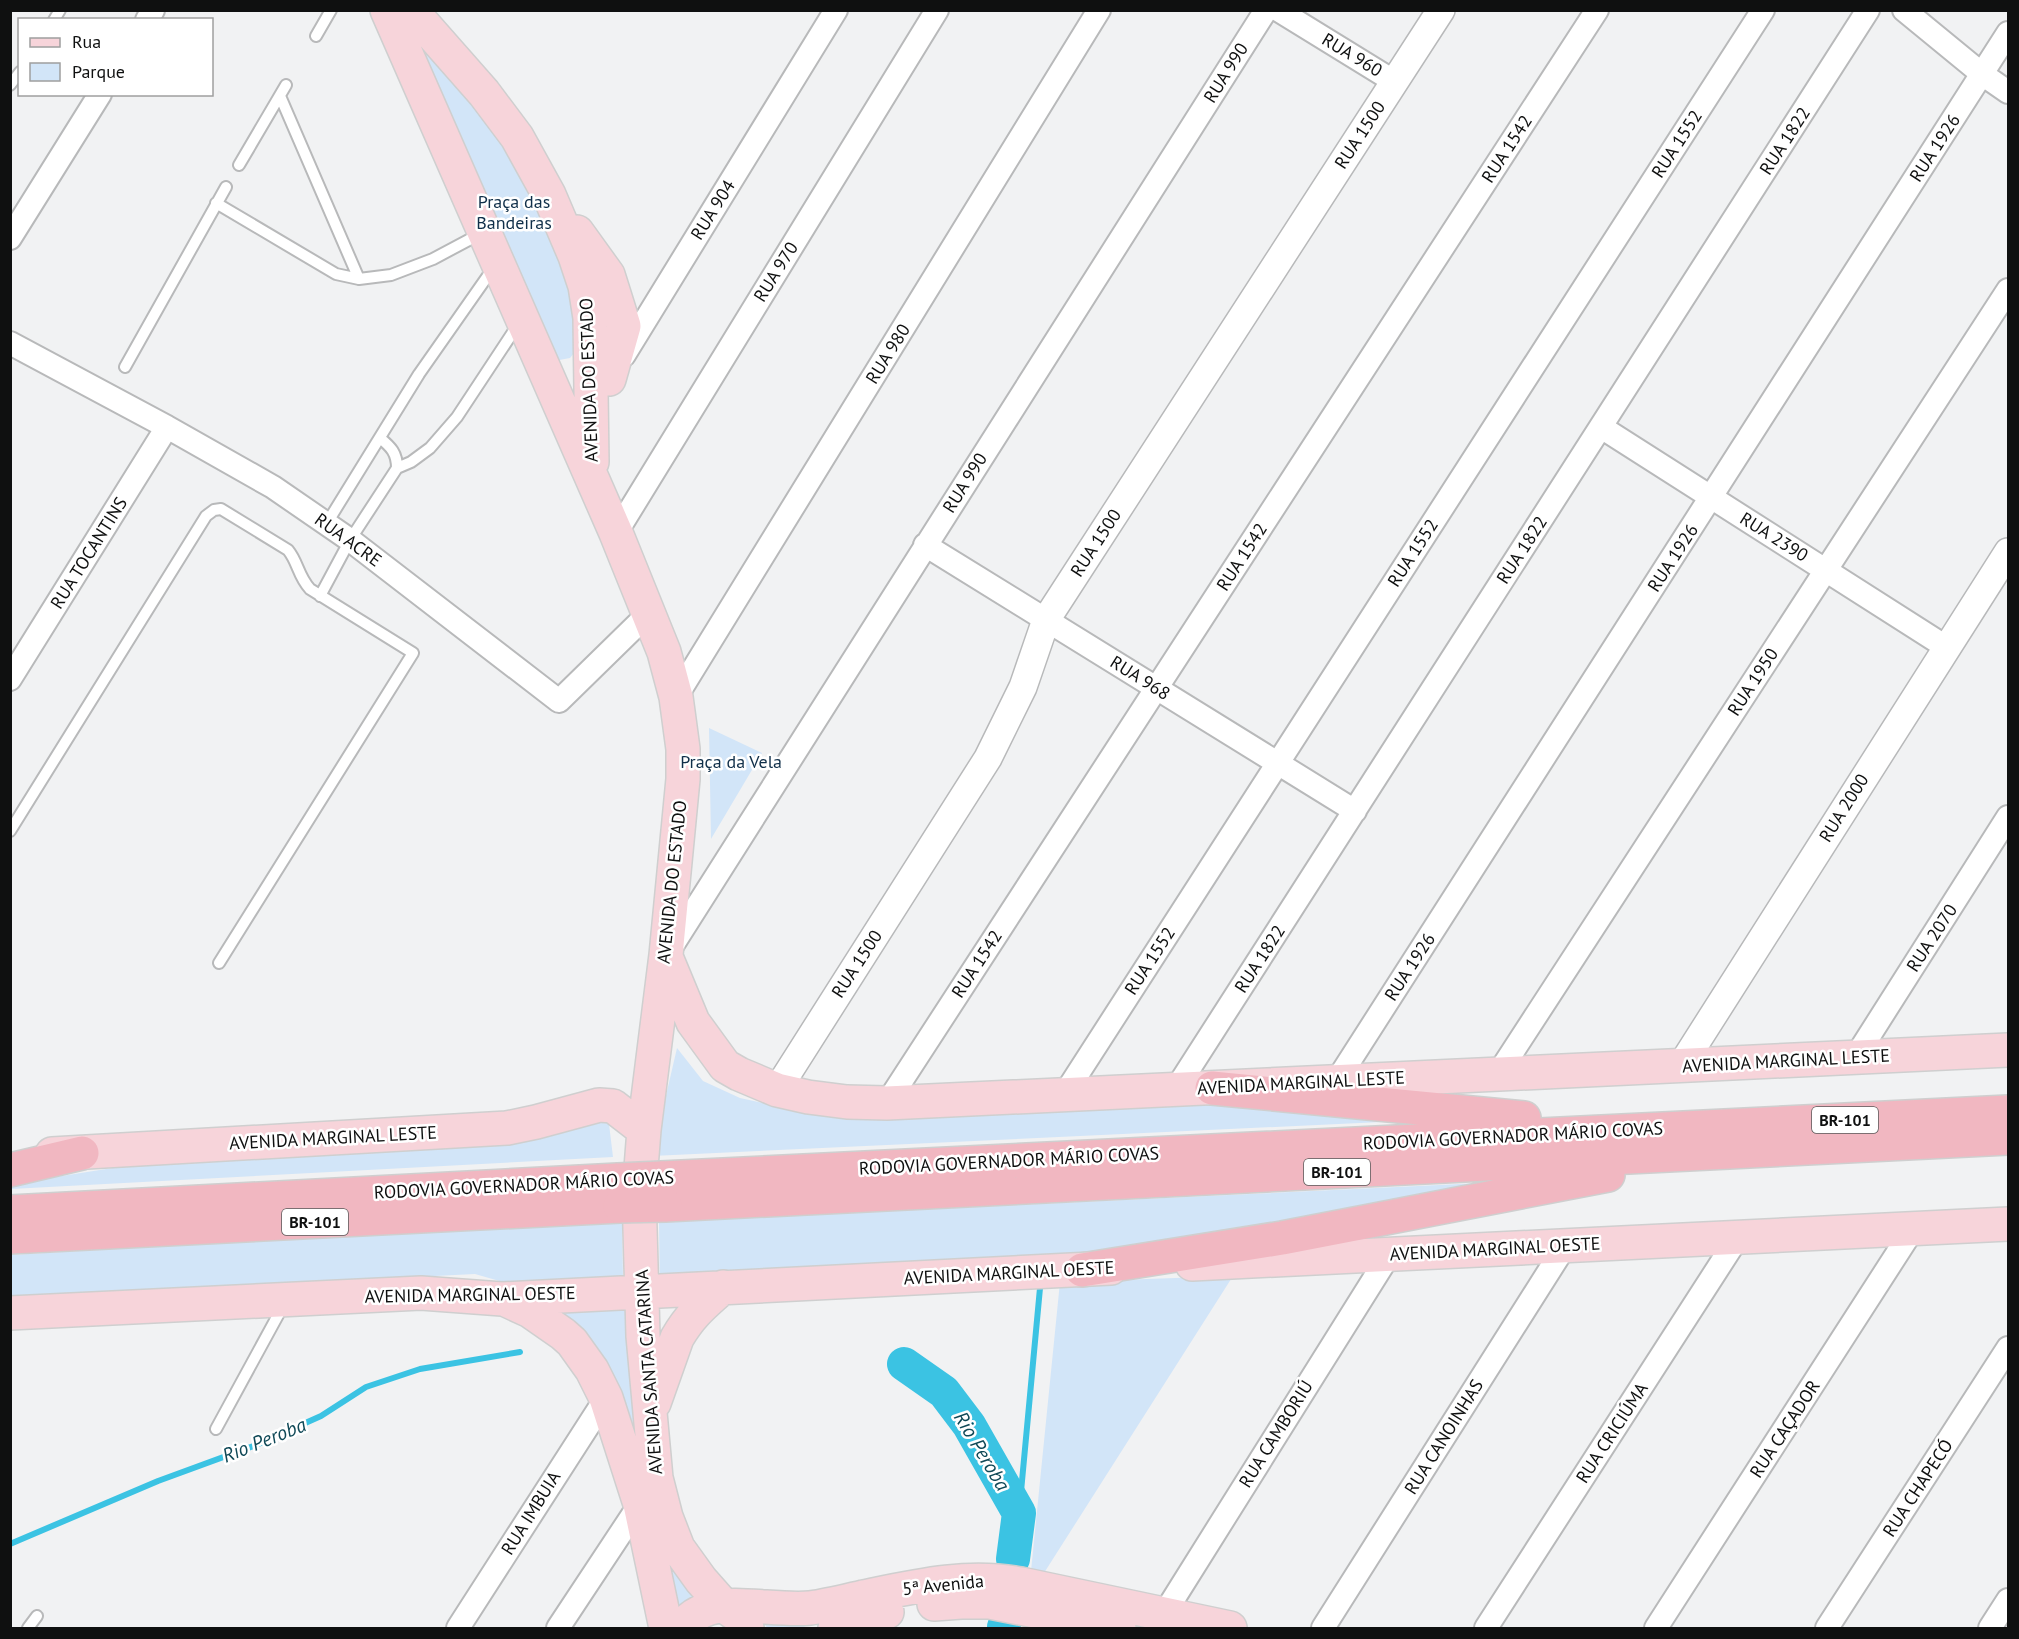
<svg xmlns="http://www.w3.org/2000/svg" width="2019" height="1639" font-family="'PT Sans',sans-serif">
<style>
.green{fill:#d2e5f8}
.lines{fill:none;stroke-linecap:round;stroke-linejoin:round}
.stream{stroke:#3bc3e3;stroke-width:6}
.river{stroke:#3bc3e3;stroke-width:34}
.service-casing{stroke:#b8b9ba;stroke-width:14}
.minor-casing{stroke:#b8b9ba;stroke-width:26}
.tertiary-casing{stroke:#b8b9ba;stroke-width:30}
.primary-casing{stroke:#cfcfcf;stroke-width:36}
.motorway-casing{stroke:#cfcfcf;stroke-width:36}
.service{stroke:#fff;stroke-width:10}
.minor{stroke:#fff;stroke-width:22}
.tertiary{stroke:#fff;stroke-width:27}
.primary{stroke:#f7d4da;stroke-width:33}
.motorway{stroke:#f1b7c1;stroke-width:33}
.motorway-bridge-casing{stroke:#cfcfcf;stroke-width:36;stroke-linecap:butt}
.motorway-bridge{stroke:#f1b7c1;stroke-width:33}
.labels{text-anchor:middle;stroke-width:5;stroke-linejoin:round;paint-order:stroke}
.shield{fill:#fff;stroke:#575858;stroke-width:1.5}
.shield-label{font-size:16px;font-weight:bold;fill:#0f1010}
.street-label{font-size:18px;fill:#0f1010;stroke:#fff}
.park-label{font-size:18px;fill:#102f49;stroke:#fff}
.water-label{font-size:20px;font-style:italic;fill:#104957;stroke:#fff}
</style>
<rect width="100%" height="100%" fill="#f1f2f3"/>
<path class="green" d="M409 32 504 137 562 262 578 314 580 346 570 358 554 361Z
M709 728 762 753 711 839Z
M677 1048 703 1081 740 1098 785 1108 1241 1098 1444 1119 652 1156Z
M591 1115 609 1124 613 1157 11 1189V1184L157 1161Z
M1524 1181 1087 1259 660 1295 659 1222Z
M622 1219 623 1280 517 1286 475 1274 11 1297V1255Z
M1233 1276 1044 1573 1031 1571 1060 1282Z
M626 1301 635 1428 616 1385 550 1306Z
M658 1539 701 1600 675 1622Z
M765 1624H804L805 1628H767Z"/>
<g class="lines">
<path class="stream" d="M1019 1513 1040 1288
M10 1544 158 1481 256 1445 321 1416 366 1387 420 1369 520 1352"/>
<path class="river" d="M904 1364 944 1392 969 1425 1019 1513 1013 1559
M1004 1628V1627"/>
<g class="service-casing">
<path id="service" d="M54 20 60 10
M316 36 331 10
M10 85 20 72
M280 96 359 279
M239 165 286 85
M216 203 336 274 359 279 391 275 433 259 480 234
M125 367 226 187
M380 438C391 447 397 453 397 468
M327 523 419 374 494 267
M320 596 350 540 397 468 411 462 430 448 457 417 519 323
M10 831 206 516 214 510 221 509 288 550C298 562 298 576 310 589L413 653 219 963
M216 1429 283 1306
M28 1628 37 1616"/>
</g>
<g class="minor-casing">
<path id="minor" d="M1278 10 1395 82
M1904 10 1982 74 2008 92
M147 20 153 10
M10 238 100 94
M10 343 167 427 273 487 350 540 559 701 649 613
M624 355 836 10
M1601 427 1946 647
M616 533 937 10
M925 545 1355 811
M10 679 167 427
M676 697 1099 10
M670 949 1266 10
M1855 1058 2008 817
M1498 1074 2008 290
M1336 1082 2008 33
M1176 1089 1868 10
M1064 1095 1763 10
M887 1103 1597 10
M1164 1614 1389 1255
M458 1628 606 1398
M558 1628 640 1504
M1323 1628 1565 1246
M1486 1628 1738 1237
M1656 1628 1913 1229
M1827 1628 2008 1348
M1990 1628 2008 1600"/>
</g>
<g class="tertiary-casing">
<path id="tertiary" d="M1681 1066 2008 552
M777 1090 988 758 1023 687 1046 620 1441 10"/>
</g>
<g class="primary-casing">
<path id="primary" d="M387 10 616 533 664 652 676 697 683 749V779L666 955 644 1130 639 1193 643 1336 656 1478 666 1517 678 1548 701 1580 724 1606 740 1617 747 1628
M411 10 484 93 517 137 549 195 575 256 585 286 590 318 592 462
M577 232 608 275 624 326 609 379
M666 957 693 1022 725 1066 739 1074 777 1090 808 1097 847 1102 887 1103 2008 1050
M52 1154 507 1128 536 1122 599 1105 613 1106 644 1130
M1192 1264 2008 1224
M504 1299 530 1311 563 1334 572 1342 592 1370 606 1398 640 1504 666 1628
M10 1313 421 1293 502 1299 1111 1268
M654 1403 677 1338C691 1314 703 1305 723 1287
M934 1604 961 1602H990L1119 1628
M680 1628C688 1619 697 1612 710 1608 736 1601 780 1611 810 1608 827 1606 846 1601 863 1597 916 1586 967 1574 1021 1584L1230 1628
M835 1628 887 1612"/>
</g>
<g class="motorway-casing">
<path id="motorway" d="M1212 1088 1524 1118
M10 1170 82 1153
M661 1178 2008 1112
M665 1205 2008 1138
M10 1212 618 1180
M10 1237 620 1206
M1082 1270 1282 1238 1608 1175"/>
</g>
<use href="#service" class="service"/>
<use href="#minor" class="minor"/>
<use href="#tertiary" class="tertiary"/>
<use href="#primary" class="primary"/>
<use href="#motorway" class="motorway"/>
<g class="motorway-bridge-casing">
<path id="motorway-bridge" d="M618 1180 661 1178
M620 1206 665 1205"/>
</g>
<use href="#motorway-bridge" class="motorway-bridge"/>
</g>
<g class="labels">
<g class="shield">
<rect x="1812" y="1107" width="66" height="26" rx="4.5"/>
<rect x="1304" y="1159" width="66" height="26" rx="4.5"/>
<rect x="282" y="1209" width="66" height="26" rx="4.5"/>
</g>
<g class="shield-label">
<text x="1845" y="1126">BR-101</text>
<text x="1337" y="1178">BR-101</text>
<text x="315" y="1228">BR-101</text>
</g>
<g class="street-label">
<text transform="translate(1352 55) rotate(31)" y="6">RUA 960</text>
<text transform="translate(1226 73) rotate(-58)" y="6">RUA 990</text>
<text transform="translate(1360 135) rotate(-57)" y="6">RUA 1500</text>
<text transform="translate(1785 141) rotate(-57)" y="6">RUA 1822</text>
<text transform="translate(1677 144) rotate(-57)" y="6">RUA 1552</text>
<text transform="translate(1935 148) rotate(-57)" y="6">RUA 1926</text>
<text transform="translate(1507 149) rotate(-57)" y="6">RUA 1542</text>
<text transform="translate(713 210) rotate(-58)" y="6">RUA 904</text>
<text transform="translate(776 272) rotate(-58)" y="6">RUA 970</text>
<text transform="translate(888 354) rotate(-58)" y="6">RUA 980</text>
<text transform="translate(589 380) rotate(-92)" y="6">AVENIDA DO ESTADO</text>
<text transform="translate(965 483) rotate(-58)" y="6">RUA 990</text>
<text transform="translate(1774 537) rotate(32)" y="6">RUA 2390</text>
<text transform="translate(348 540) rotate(36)" y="6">RUA ACRE</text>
<text transform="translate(1096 543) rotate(-57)" y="6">RUA 1500</text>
<text transform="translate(1522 550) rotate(-57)" y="6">RUA 1822</text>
<text transform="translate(89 553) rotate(-58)" y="6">RUA TOCANTINS</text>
<text transform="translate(1413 553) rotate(-57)" y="6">RUA 1552</text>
<text transform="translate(1242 557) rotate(-57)" y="6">RUA 1542</text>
<text transform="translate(1673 558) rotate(-57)" y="6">RUA 1926</text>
<text transform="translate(1140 678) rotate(32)" y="6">RUA 968</text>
<text transform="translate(1753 682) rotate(-57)" y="6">RUA 1950</text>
<text transform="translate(1844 808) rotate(-58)" y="6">RUA 2000</text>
<text transform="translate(672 882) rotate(-84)" y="6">AVENIDA DO ESTADO</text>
<text transform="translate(1932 938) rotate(-57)" y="6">RUA 2070</text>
<text transform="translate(1260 959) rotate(-57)" y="6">RUA 1822</text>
<text transform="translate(1150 961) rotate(-57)" y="6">RUA 1552</text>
<text transform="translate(857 964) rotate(-57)" y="6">RUA 1500</text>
<text transform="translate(977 964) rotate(-57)" y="6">RUA 1542</text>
<text transform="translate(1410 967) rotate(-57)" y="6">RUA 1926</text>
<text transform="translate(1786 1061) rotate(-3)" y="6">AVENIDA MARGINAL LESTE</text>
<text transform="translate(1301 1083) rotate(-3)" y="6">AVENIDA MARGINAL LESTE</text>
<text transform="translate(1513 1136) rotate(-3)" y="6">RODOVIA GOVERNADOR MÁRIO COVAS</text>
<text transform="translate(333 1138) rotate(-3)" y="6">AVENIDA MARGINAL LESTE</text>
<text transform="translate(1009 1161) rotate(-3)" y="6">RODOVIA GOVERNADOR MÁRIO COVAS</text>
<text transform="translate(524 1185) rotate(-3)" y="6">RODOVIA GOVERNADOR MÁRIO COVAS</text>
<text transform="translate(1495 1249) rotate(-3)" y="6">AVENIDA MARGINAL OESTE</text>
<text transform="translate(1009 1273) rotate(-3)" y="6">AVENIDA MARGINAL OESTE</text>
<text transform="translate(470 1295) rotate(-1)" y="6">AVENIDA MARGINAL OESTE</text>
<text transform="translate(649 1372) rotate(-94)" y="6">AVENIDA SANTA CATARINA</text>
<text transform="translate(1785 1429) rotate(-57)" y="6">RUA CAÇADOR</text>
<text transform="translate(1612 1433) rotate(-57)" y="6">RUA CRICIÚMA</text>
<text transform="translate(1276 1434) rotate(-58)" y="6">RUA CAMBORIÚ</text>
<text transform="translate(1444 1437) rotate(-58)" y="6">RUA CANOINHAS</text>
<text transform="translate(1918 1488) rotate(-57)" y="6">RUA CHAPECÓ</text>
<text transform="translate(531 1513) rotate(-58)" y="6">RUA IMBUIA</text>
<text transform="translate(943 1585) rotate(-6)" y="6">5ª Avenida</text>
</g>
<g class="park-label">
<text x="514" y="208">Praça das<tspan x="514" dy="21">Bandeiras</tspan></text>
<text x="731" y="768">Praça da Vela</text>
</g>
<g class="water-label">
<text transform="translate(264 1440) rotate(-22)" y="7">Rio Peroba</text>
<text transform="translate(982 1451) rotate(59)" y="7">Rio Peroba</text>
</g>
</g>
<rect width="2019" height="1639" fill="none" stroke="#0f1010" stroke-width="24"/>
<rect x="18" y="18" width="195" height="78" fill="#ffffff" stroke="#9f9f9f" stroke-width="1.5"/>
<rect x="30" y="38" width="30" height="9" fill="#f7d4da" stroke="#9f9f9f" stroke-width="1.5"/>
<text x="72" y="48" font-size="18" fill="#0f1010">Rua</text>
<rect x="30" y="63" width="30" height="18" fill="#d2e5f8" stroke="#9f9f9f" stroke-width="1.5"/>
<text x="72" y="78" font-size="18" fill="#0f1010">Parque</text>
</svg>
